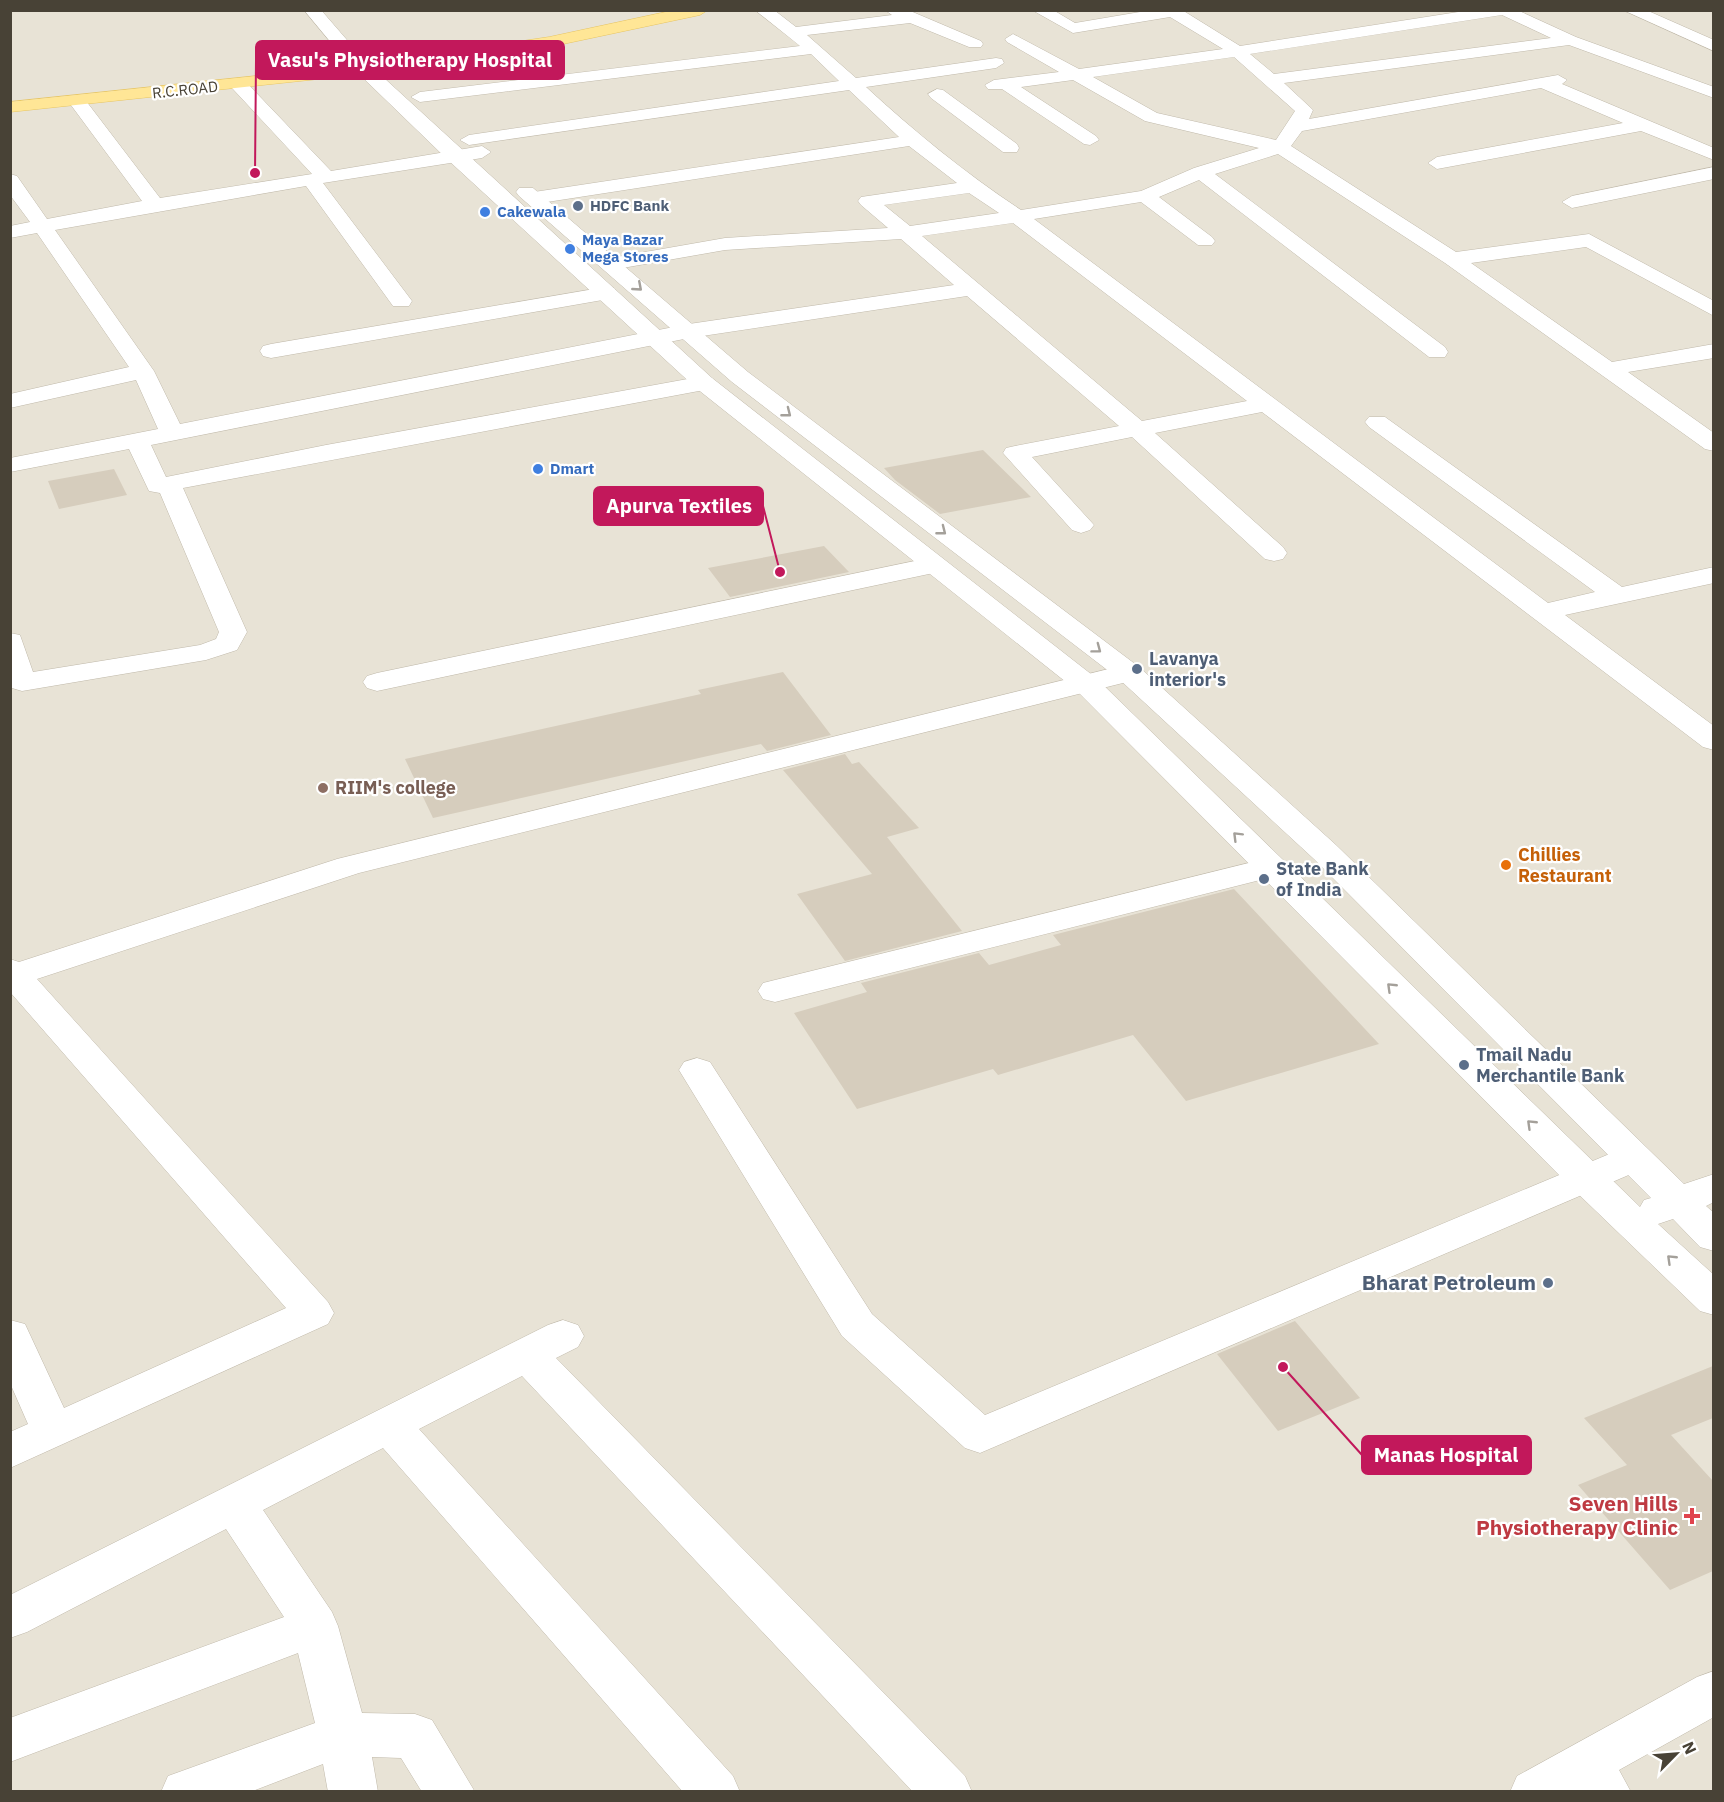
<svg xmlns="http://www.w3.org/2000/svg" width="1724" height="1802" font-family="'IBM Plex Sans',sans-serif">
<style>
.residential{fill:#e8e3d6}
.building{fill:#d6cdbd}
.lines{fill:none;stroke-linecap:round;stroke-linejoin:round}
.minor-casing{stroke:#c0b9aa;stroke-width:1}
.tertiary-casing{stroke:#c0b9aa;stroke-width:1}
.primary-casing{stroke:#e7c562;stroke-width:1}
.minor{fill:#fff;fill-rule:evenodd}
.tertiary{fill:#fff;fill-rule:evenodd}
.primary{fill:#ffe696;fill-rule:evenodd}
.oneway{stroke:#a4a09a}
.service-dot{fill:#5c6f8a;stroke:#fff;stroke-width:2}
.shop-dot{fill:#3f7fe0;stroke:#fff;stroke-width:2}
.education-dot{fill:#8d6e63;stroke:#fff;stroke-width:2}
.food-dot{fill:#e8710a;stroke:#fff;stroke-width:2}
.health-dot{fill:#e0444e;stroke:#fff;stroke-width:2}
.labels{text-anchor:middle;stroke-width:4.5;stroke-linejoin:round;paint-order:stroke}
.far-street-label{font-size:15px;fill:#484236;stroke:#fff}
.far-service-label{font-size:15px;font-weight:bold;fill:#4e5e75;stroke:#fff;text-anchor:start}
.far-shop-label{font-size:15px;font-weight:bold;fill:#366cbe;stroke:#fff;text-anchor:start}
.service-label{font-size:18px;font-weight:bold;fill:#4e5e75;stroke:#fff;text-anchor:start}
.education-label{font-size:18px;font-weight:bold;fill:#785e54;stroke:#fff;text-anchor:start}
.food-label{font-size:18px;font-weight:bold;fill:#c56008;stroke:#fff;text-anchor:start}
.near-service-label{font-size:21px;font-weight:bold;fill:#4e5e75;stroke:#fff;text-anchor:end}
.near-health-label{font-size:21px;font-weight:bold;fill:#be3a42;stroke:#fff;text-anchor:end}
.leader{fill:none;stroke:#c2185b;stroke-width:2}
.callout-dot{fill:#c2185b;stroke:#fff;stroke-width:2}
.callout{fill:#c2185b;stroke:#c2185b;stroke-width:2}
.callout-label{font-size:20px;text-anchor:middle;font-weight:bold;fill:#fff}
</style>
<rect width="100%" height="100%" fill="#f4f1e8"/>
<path class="residential" d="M11 11H1713V1791H11Z"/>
<path class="building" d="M983 450 1031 497 940 514 895 480 884 468Z
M114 469 127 495 59 509 48 481Z
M824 546 849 572 730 597 708 568Z
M783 672 831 735 767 751 761 744 433 818 405 759 701 694 698 690Z
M845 754 852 764 859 762 919 828 887 837 962 931 845 961 797 894 872 874 783 770Z
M1234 889 1379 1044 1186 1101 1133 1035 998 1075 993 1069 857 1109 794 1013 867 992 861 983 979 953 989 965 1061 945 1053 935Z
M1295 1321 1360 1398 1278 1431 1217 1354Z
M1713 1366V1418L1671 1435 1713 1481V1571L1670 1590 1578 1485 1627 1465 1584 1418Z"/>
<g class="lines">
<g class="minor-casing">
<path id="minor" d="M755 10H774L796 27 892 15 885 10H908L981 41 983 44 981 47H969L910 23 807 35 856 78 996 58 1002 59 1004 63 996 68 866 87C915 132 965 173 1021 210L1141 191 1194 168 1259 148 1145 121 1073 80 1021 87 1096 136 1099 140 1090 145 1084 144 1002 89H988L985 85 994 80 1059 72 1007 42 1005 39 1013 34 1079 69 1223 49 1170 17 1073 33 1032 10H1053L1075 23 1152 10H1182L1240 46 1471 10H1517L1576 37 1714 87V98L1569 45 1284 83 1313 110 1309 119 1558 75 1567 80 1562 84 1714 148V160L1641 131 1437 169 1428 163 1437 157 1623 123 1541 88 1302 131 1291 146 1456 252 1589 234 1714 301V316L1586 247 1471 263 1612 362 1714 344V358L1628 372 1714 433V451L1705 449 1445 263 1278 154 1215 174 1445 347 1448 352 1445 357H1429L1199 180 1159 197 1212 237 1215 241 1212 245H1198L1141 202 1034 219 1548 603 1595 592 1369 427 1365 422 1369 417H1385L1622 587 1714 567V583L1565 615 1714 726V750L1703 747 1262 412 1155 433 1283 547 1287 553 1283 559 1274 561 1265 559 1132 437 1032 457 1094 525 1090 530 1081 533 1072 530 1003 453 1006 448 1015 446 1119 426 967 296 689 338 151 445 166 477 326 445 704 376 712 378 716 383 712 388 704 390 183 488 247 632 237 650 206 660 22 691 12 688 10 633 20 635 33 672 200 645 216 639 219 632 160 493 149 491 129 449 10 472V458L158 429 136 380 10 408V394L129 367 37 233 10 238V226L30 222 10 195V174L17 176 47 219 142 201 68 101 71 97H83L160 198 312 174 232 88 229 84 238 79 244 80 331 171 482 146 491 152 482 158 323 183 412 301 409 306H393L306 186 55 230 154 371 180 424 689 324 954 285 901 239 725 250 611 270 604 268 601 264 604 260 611 258 725 238 888 228 861 205 858 201 861 197 957 183 909 146 534 204 524 198 534 192 899 137 849 90 469 145 460 140 469 135 839 81 811 54 420 102 411 97 420 92 800 46ZM1502 15 1551 38 1274 74 1250 54ZM1234 57 1295 111 1276 140 1157 113 1093 77ZM969 193 999 213 910 226 884 205ZM1013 223 1247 401 1142 421 922 236Z
M1623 10H1646L1714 40V51Z
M937 89 943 90 1017 144 1019 148 1017 152H1003L931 98 928 94Z
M1714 167V179L1572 208 1562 202 1572 196Z
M606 287 614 288 617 293 614 298 271 358 263 356 260 351 263 346 271 344Z
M934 557 943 559 947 565 943 571 377 691 367 688 363 682 367 676 377 673Z
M1129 664 1139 667 1143 673 1139 679 359 873 37 979 328 1302 334 1313 328 1324 10 1468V1432L28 1424 10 1383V1320L25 1324 64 1408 286 1308 10 992V959L19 962 337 859Z
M1269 858 1280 861 1285 868 1280 875 775 1002 763 999 758 991 763 983 775 980Z
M697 1058 710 1062 872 1314 985 1415 1619 1150 1632 1146 1645 1150 1651 1159 1645 1168 980 1453 965 1448 842 1336 679 1070 684 1062Z
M563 1320 578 1325 584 1336 578 1347 556 1358 965 1776 972 1792H913L522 1376 419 1429 733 1776 740 1792H683L383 1448 263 1510 332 1612 338 1626 362 1713 415 1714 432 1720 475 1792H422L401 1758 372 1757 378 1792H328L323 1764 250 1792H161L168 1776 315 1723 298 1653 10 1762V1718L284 1617 226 1529 27 1632 10 1638V1595L548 1325Z
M1714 1671V1717L1619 1770 1631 1792H1510L1517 1776 1697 1677Z"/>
</g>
<g class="tertiary-casing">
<path id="tertiary" d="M304 10H321L360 55 362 59 360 63H348Z
M366 66 372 67 712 378 1096 678 1640 1207 1644 1200 1651 1198 1314 859 1119 679 732 382 519 196 516 192 519 188H533L748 372 1139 667 1336 845 1684 1184 1714 1174V1202L1706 1206 1714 1213V1251L1700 1247 1673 1219 1658 1224 1714 1275V1315L1700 1311 1572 1188 1076 690 696 388 448 160 360 75 357 71Z"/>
</g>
<g class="primary-casing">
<path id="primary" d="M675 10H708L700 15 549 47 394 70 386 65 394 60 549 37Z
M360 65 366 66 368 70 366 74 10 112V102Z"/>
</g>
<use href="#minor" class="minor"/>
<use href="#tertiary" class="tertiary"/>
<use href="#primary" class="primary"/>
</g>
<defs><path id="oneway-chevron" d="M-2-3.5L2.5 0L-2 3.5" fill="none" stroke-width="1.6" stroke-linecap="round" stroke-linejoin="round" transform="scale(1.5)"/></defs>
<g class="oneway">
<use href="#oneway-chevron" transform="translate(638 287) rotate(41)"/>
<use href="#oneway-chevron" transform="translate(787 413) rotate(38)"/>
<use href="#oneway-chevron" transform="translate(942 531) rotate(38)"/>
<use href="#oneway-chevron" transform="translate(1097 649) rotate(37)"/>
<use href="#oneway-chevron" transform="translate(1237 836) rotate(-135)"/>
<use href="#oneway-chevron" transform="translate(1391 987) rotate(-136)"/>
<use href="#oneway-chevron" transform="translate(1531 1124) rotate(-136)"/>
<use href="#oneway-chevron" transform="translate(1671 1259) rotate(-136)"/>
</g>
<g class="service-dot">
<circle cx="578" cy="206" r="6"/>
<circle cx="1137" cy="669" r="6"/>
<circle cx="1264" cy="879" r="6"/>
<circle cx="1464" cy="1065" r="6"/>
<circle cx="1548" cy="1283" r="6"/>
</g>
<g class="shop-dot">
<circle cx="485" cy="212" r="6"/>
<circle cx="570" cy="249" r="6"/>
<circle cx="538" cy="469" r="6"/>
</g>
<circle class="education-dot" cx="323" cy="788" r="6"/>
<circle class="food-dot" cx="1506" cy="865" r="6"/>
<path class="health-dot" d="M1689 1507h6v6h6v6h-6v6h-6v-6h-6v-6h6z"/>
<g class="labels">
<g class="far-street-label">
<text transform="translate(185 90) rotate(-6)" y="5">R.C.ROAD</text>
</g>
<g class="far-service-label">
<text x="590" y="211">HDFC Bank</text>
</g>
<g class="far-shop-label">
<text x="497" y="217">Cakewala</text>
<text x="582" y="245">Maya Bazar<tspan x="582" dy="17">Mega Stores</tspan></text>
<text x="550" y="474">Dmart</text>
</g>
<g class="service-label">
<text x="1149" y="665">Lavanya<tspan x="1149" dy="21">interior's</tspan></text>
<text x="1276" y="875">State Bank<tspan x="1276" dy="21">of India</tspan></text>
<text x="1476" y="1061">Tmail Nadu<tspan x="1476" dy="21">Merchantile Bank</tspan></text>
</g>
<g class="education-label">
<text x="335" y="794">RIIM's college</text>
</g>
<g class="food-label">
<text x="1518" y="861">Chillies<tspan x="1518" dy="21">Restaurant</tspan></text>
</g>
<g class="near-service-label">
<text x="1536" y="1290">Bharat Petroleum</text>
</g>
<g class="near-health-label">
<text x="1678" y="1511">Seven Hills<tspan x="1678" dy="24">Physiotherapy Clinic</tspan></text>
</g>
</g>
<path class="leader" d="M255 173L256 60M780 572L763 506M1283 1367L1362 1455"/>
<g class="callout-dot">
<circle cx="255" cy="173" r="6"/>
<circle cx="780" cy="572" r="6"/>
<circle cx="1283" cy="1367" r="6"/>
</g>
<g class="callout">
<rect x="256" y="41" width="308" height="38" rx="6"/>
<rect x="594" y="487" width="169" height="38" rx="6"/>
<rect x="1362" y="1436" width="169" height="38" rx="6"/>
</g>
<g class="callout-label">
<text x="410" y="67">Vasu's Physiotherapy Hospital</text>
<text x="679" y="513">Apurva Textiles</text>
<text x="1446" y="1462">Manas Hospital</text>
</g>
<rect width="1724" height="1802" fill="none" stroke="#484236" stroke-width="24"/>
<g transform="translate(1676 1754) rotate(65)" stroke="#ffffff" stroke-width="4.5" paint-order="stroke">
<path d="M0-4.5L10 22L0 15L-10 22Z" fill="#484236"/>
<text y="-9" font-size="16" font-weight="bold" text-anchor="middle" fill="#484236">N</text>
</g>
</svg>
